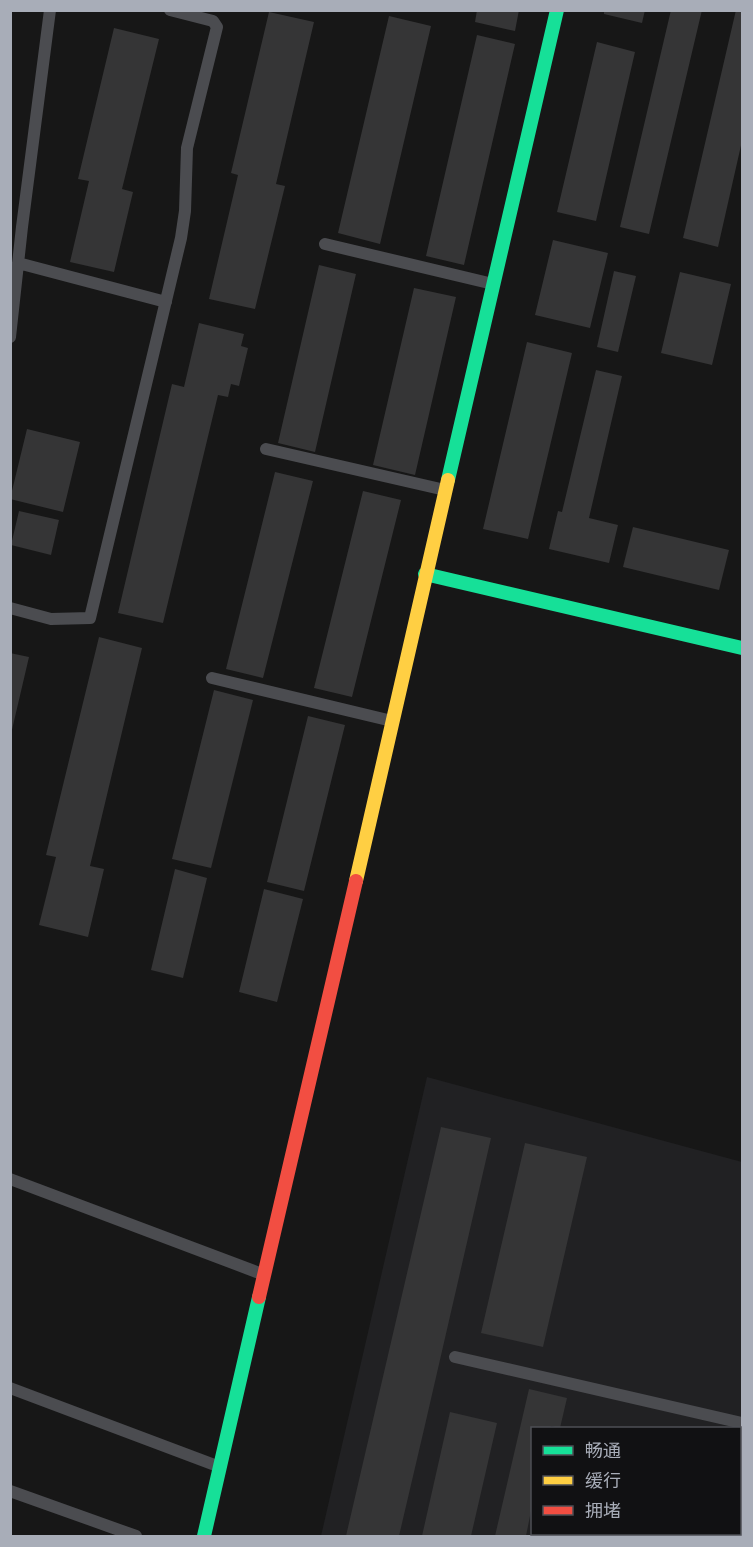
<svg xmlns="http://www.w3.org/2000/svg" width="753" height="1547" font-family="Quicksand,'Noto Sans SC',sans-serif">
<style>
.built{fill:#212123;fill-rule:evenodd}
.building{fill:#353536}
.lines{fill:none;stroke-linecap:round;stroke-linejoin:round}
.lane{stroke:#4b4c50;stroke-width:12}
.fast{stroke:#16e098;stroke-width:14}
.slow{stroke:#ffcf43;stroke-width:14}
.jam{stroke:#f24e42;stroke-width:14}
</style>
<rect width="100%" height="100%" fill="#171717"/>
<path class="built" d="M427 1077 742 1162V1536H321ZM532 1428H740V1534H532Z"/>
<path class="building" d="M477 10H519L515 31 475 22Z
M604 10H645L642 23 604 14Z
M671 10H702L649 234 620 227Z
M736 10H742V141L718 247 683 238Z
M269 12 314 22 276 184 285 186 255 309 209 299 238 175 231 173Z
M389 16 431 26 380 244 338 233Z
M114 28 159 39 122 189 133 192 114 272 70 262 89 181 78 179Z
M477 35 515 44 464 265 426 256Z
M597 42 635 52 596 221 557 212Z
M553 240 608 253 590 328 535 315Z
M319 265 356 274 315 452 278 443Z
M614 271 636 276 618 352 597 347Z
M680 272 731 284 712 365 661 353Z
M414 288 456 297 415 475 373 465Z
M199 323 244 334 241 346 248 348 239 386 231 384 228 397 218 395 163 623 118 613 172 384 184 387Z
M527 342 572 353 528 539 483 529Z
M596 370 622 376 589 518 618 525 609 563 549 549 558 511 562 512Z
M27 429 80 442 63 512 10 499Z
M275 472 313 481 263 678 226 669Z
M363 491 401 500 352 697 314 688Z
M19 511 59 520 51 555 11 545Z
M633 527 729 550 719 590 623 567Z
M99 637 142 648 90 866 104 869 88 937 39 925 56 857 46 855Z
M10 653 29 657 11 734 10 733Z
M214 690 253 700 211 868 172 859Z
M308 716 345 725 304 891 267 882Z
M175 869 207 878 183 978 151 970Z
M264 889 303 899 277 1002 239 992Z
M441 1127 491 1138 425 1425 399 1536H346Z
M525 1143 587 1157 543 1347 481 1333Z
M529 1389 567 1398 560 1428 551 1426 550 1428H532V1506L526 1536H495Z
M450 1412 497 1423 471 1536H422Z
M740 1473H742V1536H713L714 1534H740Z
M580 1534H646L645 1536H579Z"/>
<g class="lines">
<path class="lane" d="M325 244 493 284
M18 263 166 302
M10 337 22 227 50 10
M266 449 445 490
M10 608 51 619 90 618 181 238 185 211 187 148 217 27 213 21 170 10
M212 678 392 721
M10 1179 262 1274
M455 1357 742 1423
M10 1388 220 1467
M10 1491 136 1536"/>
<path class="fast" d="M448 480 557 10
M425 574 742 648
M204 1536 259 1297"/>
<path class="slow" d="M356 881 448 480"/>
<path class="jam" d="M259 1297 356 881"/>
</g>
<rect width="753" height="1547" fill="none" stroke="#a8adb8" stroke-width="24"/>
<rect x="531" y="1427" width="210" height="108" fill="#111113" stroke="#4d4f55" stroke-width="1.5"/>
<rect x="543" y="1446" width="30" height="9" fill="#16e098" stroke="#4d4f55" stroke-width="1.5"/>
<text x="585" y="1457" font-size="18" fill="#a8adb8">畅通</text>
<rect x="543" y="1476" width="30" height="9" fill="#ffcf43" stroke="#4d4f55" stroke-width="1.5"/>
<text x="585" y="1487" font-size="18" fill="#a8adb8">缓行</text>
<rect x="543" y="1506" width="30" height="9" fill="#f24e42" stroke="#4d4f55" stroke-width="1.5"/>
<text x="585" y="1517" font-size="18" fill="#a8adb8">拥堵</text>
</svg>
